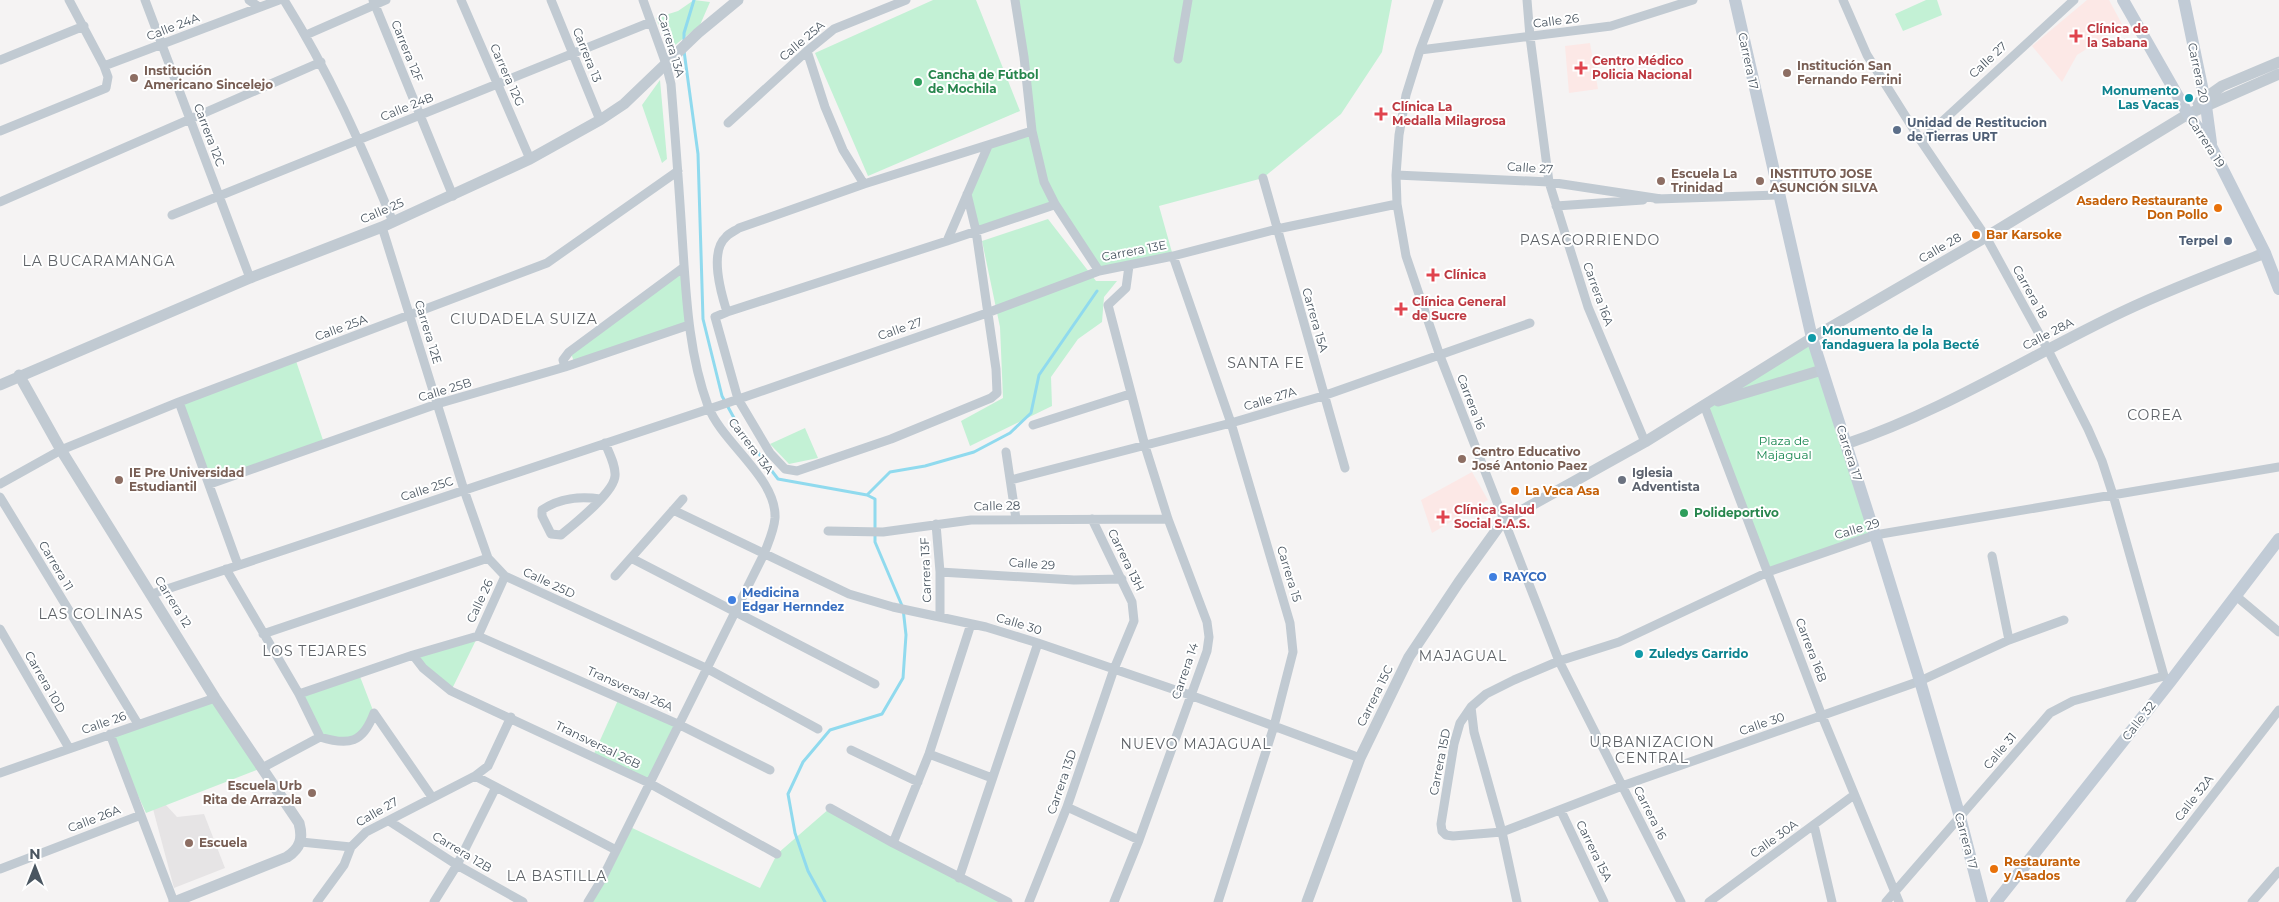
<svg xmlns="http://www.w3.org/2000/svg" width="2279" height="902" font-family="Montserrat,sans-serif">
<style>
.education{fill:#e6e4e5}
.medical{fill:#fce8e6}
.green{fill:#c3f1d5}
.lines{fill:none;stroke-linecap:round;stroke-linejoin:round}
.stream{stroke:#90daee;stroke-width:3}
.minor{stroke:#c1cad2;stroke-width:9}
.tertiary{stroke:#c1cad2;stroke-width:11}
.secondary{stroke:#c1cbd6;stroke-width:12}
.health-dot{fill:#e0444e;stroke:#fff;stroke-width:2}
.education-dot{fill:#8d6e63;stroke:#fff;stroke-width:2}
.leisure-dot{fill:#2e9e5b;stroke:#fff;stroke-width:2}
.culture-dot{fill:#0f9aa8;stroke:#fff;stroke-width:2}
.service-dot{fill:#5c6f8a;stroke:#fff;stroke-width:2}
.food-dot{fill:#e8710a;stroke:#fff;stroke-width:2}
.worship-dot{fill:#6b7280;stroke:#fff;stroke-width:2}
.shop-dot{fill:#3f7fe0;stroke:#fff;stroke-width:2}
.labels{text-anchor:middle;stroke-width:4;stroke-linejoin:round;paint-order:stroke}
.street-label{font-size:12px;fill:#4a5661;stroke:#fff}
.health-label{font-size:12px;font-weight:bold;fill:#be3a42;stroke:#fff;text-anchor:start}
.education-label{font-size:12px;font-weight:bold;fill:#785e54;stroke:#fff;text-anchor:start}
.leisure-label{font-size:12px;font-weight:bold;fill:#27864d;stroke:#fff;text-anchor:start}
.culture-label{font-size:12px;font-weight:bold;fill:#0d838f;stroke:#fff;text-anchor:start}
.service-label{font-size:12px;font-weight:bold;fill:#4e5e75;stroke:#fff;text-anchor:start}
.food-label{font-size:12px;font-weight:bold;fill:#c56008;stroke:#fff;text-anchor:start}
.park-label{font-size:12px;fill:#17864f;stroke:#fff}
.worship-label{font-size:12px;font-weight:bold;fill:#5b616d;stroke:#fff;text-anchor:start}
.shop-label{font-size:12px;font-weight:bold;fill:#366cbe;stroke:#fff;text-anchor:start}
.neighbourhood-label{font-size:14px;letter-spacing:1px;fill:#5f6368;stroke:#fff}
</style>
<rect width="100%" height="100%" fill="#f5f3f3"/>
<path class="education" d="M165 804 177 817 204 814 225 868 174 888 153 809Z"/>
<path class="medical" d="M2087 0H2109L2123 26 2077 55 2062 82 2032 46Z
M1590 43 1598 89 1569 93 1565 46Z
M1472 472 1488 500 1432 533 1421 500Z"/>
<path class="green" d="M694 0 710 2 700 25 669 50 656 18 678 11Z
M933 0H976L1020 111 868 176 815 53Z
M1015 0H1392L1382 52 1341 114 1263 178 1159 206 1173 256 1099 271 1055 204 976 231 967 194 988 146 1032 131Z
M1926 0H1937L1942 15 1903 31 1895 14Z
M660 80 667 159 662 163 642 105Z
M1048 219 1096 281H1117L1104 297 1102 322 1078 339 1051 377 1052 406 970 446 961 421 1003 398 1000 327 982 241Z
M684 267 689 325 574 362 571 353Z
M1812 338 1875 535 1768 572 1704 405Z
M295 358 324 443 210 484 179 402Z
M805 428 818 458 789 464 770 444Z
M478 636 451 691 413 655Z
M359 674 374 713 355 740 320 737 299 694Z
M215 698 262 768 146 813 110 734Z
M619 698 678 724 649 783 593 756Z
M830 808 1009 902H587L628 826 760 888 777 854Z"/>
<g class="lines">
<path class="stream" d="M684 43V33L694 0
M684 51 698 154 703 319 722 396 740 429 778 479 867 495 875 499V542L903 608 906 635 903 678 882 714 830 730 803 762 788 794 795 833 808 871 825 902
M867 495 890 472 925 466 974 452 1010 433 1031 413 1039 375 1097 291"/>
<path class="minor" d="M145 0 250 278
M249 0 259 7
M284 0C329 72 361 144 393 222
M373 0 453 196
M461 0 530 159
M551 0 600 120
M1015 0 1024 57 1032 131 1044 182 1055 204 1099 271
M1439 0 1420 50 1406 95 1399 135 1396 175 1397 204 1406 256 1440 356 1559 661 1681 902
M1527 0 1530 37 1549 182 1588 307 1645 442
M1843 0 1867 55 1921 141 1986 237 2048 350 2088 429 2102 461 2113 495 2164 676
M306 35 386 0
M1420 50 1611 26 1693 0
M807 51 825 107 843 150 864 184
M1178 59 1188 0
M0 60 84 26
M104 66 279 0
M728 123 807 51 834 29 906 0
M0 131 106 88 108 77 104 66 69 0
M1921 141 2074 0
M1396 175 1549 182 1661 199
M1263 178 1345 468
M967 194 976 231 996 369 997 393 991 398 891 439 797 471 785 469 770 453 738 399 715 317 727 312 947 241 1051 206 1055 204
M1656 199 1778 195
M0 202 321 62
M1556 206 1643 200
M172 215 651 22
M382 227 464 490 488 558 505 576 706 668 818 729
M947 241 988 146
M1173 256 1231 423 1290 623 1293 652 1274 726 1218 902
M727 312C721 293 709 252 726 237 729 233 735 231 739 228L864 184 1032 131
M565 367 563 360 569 352 684 267
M179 402 238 565
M1704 405 1822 716 1899 902
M1033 425 1130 394
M1006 452 1016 519
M1011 480 1231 423 1323 396 1530 323
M0 484 61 450 179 402 547 263 678 171
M210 484 437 404 565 367 689 325
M0 497 138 724
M600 499C581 496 559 498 542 510V516L551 534 561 535C574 524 614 493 615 476 616 466 609 453 605 443
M673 510 849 594 893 607 986 627 1038 643 1190 695 1360 758
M936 524 940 572V616
M828 531 883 532 971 520 1168 519
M1992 556 2009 640
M631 558 875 684
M226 569 299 694 320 737
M940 572 1074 580 1122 579
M615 576 683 499
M152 594 730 402 987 313 1099 271 1173 256 1277 229 1397 204
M2236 596 2279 632
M2064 620 2009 640 1920 681 1622 786 1502 832 1453 836 1446 835 1442 831 1441 824 1454 744 1460 723 1471 707 1486 694 1514 680 1559 661 1619 642 1768 572 1875 535 2279 467
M0 629 69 748
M263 634 488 558
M478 636 678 724 770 770
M478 636 505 576
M413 655 423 668 451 691 649 783 777 854
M299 694 413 655 478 636
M1471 707 1474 732 1502 832 1517 902
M374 713 432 797
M110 734 174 902
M851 750 918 782
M929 754 992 778
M262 768 320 737C349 746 363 743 374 713
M0 773 215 698
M475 776 616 850
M1067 807 1139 840
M830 808 893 843 1008 902
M1561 811 1604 902
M389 821 457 865 523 902
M1814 825 1832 902
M301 842 351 847
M893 843 929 754 971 624
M0 869 141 815
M959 878 1038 643
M317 902 344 865 351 847 366 832 475 776 488 766 511 717
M434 902 457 865 496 787
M588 902 602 879 764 554C768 543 774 531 775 518 777 478 722 443 708 406 688 352 686 293 682 235 679 185 675 134 671 84L666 64 643 0
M1029 902 1067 807 1114 669 1134 621 1132 602 1092 519
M1114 902 1139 840 1207 651 1209 637 1207 622 1168 519 1145 446 1108 305 1126 288 1129 266
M1709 902 1854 795
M1886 902 2050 713 2073 701 2164 676 2167 679
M2130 902 2279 710
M2252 902 2279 871"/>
<path class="tertiary" d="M2198 103 2222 86 2279 62
M19 375 61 450 215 698 299 823C303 838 301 848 287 857L174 902
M0 385 250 278 382 227 530 159 600 120 624 104 698 33 738 0
M1718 401 1822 370
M1846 444C1944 411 2031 355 2124 311 2170 289 2218 271 2265 253
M1307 902 1360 758 1409 657 1459 582 1503 521 1645 442 1812 338 1986 237 2188 114 2279 74"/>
<path class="secondary" d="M1735 0 1812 338 1875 535 1920 681 1960 817 1982 902
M2123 0 2188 114 2211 146 2265 253 2279 289
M2184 0 2206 106 2211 143
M1996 902 2170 682 2279 539"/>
</g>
<g class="health-dot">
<path d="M2073.5 28.5h5v5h5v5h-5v5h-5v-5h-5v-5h5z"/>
<path d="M1578.5 60.5h5v5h5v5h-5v5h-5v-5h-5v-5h5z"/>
<path d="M1378.5 106.5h5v5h5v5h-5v5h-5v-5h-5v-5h5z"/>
<path d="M1430.5 267.5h5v5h5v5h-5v5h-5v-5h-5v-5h5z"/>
<path d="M1398.5 301.5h5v5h5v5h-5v5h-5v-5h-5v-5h5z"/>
<path d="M1440.5 509.5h5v5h5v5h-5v5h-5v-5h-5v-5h5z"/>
</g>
<g class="education-dot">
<circle cx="1787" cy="73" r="5"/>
<circle cx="134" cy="78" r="5"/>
<circle cx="1661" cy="181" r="5"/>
<circle cx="1760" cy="181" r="5"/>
<circle cx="1462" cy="459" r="5"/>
<circle cx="119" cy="480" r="5"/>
<circle cx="312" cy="793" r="5"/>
<circle cx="189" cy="843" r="5"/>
</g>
<g class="leisure-dot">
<circle cx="918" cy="82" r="5"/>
<circle cx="1684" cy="513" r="5"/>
</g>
<g class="culture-dot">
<circle cx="2189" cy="98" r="5"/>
<circle cx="1812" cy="338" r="5"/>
<circle cx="1639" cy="654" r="5"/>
</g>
<g class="service-dot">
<circle cx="1897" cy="130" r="5"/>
<circle cx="2228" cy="241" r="5"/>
</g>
<g class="food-dot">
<circle cx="2218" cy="208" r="5"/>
<circle cx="1976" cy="235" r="5"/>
<circle cx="1515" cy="491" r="5"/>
<circle cx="1994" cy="869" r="5"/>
</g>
<circle class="worship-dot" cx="1622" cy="480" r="5"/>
<g class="shop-dot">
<circle cx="1493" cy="577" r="5"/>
<circle cx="732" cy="600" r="5"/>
</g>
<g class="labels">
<g class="street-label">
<text transform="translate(1556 21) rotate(-7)" y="4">Calle 26</text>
<text transform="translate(173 27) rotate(-21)" y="4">Calle 24A</text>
<text transform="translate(802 41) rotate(-40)" y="4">Calle 25A</text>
<text transform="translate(671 45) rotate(73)" y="4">Carrera 13A</text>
<text transform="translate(407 51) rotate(68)" y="4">Carrera 12F</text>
<text transform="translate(587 55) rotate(68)" y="4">Carrera 13</text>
<text transform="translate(1988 60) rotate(-43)" y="4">Calle 27</text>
<text transform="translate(1748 61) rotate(78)" y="4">Carrera 17</text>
<text transform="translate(2198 73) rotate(78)" y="4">Carrera 20</text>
<text transform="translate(507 75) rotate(66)" y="4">Carrera 12G</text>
<text transform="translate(407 107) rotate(-22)" y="4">Calle 24B</text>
<text transform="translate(209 135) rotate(69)" y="4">Carrera 12C</text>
<text transform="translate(2206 142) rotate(57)" y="4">Carrera 19</text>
<text transform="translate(1530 168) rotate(4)" y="4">Calle 27</text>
<text transform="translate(382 211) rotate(-23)" y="4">Calle 25</text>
<text transform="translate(1940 248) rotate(-30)" y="4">Calle 28</text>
<text transform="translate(1134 251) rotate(-11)" y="4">Carrera 13E</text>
<text transform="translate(2030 292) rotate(61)" y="4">Carrera 18</text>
<text transform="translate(1598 294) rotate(70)" y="4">Carrera 16A</text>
<text transform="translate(1315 320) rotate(74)" y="4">Carrera 15A</text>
<text transform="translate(341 328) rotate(-20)" y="4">Calle 25A</text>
<text transform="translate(900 329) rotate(-19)" y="4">Calle 27</text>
<text transform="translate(428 332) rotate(73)" y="4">Carrera 12E</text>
<text transform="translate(2048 334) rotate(-27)" y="4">Calle 28A</text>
<text transform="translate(445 390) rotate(-17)" y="4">Calle 25B</text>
<text transform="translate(1270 399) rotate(-17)" y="4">Calle 27A</text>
<text transform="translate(1471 402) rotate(69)" y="4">Carrera 16</text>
<text transform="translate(751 446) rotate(53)" y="4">Carrera 13A</text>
<text transform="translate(1849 453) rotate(72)" y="4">Carrera 17</text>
<text transform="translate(427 489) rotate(-18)" y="4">Calle 25C</text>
<text transform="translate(997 506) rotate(-1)" y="4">Calle 28</text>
<text transform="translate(1857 529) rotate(-17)" y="4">Calle 29</text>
<text transform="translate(1126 560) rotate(64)" y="4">Carrera 13H</text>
<text transform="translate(1032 564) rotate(4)" y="4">Calle 29</text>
<text transform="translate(56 566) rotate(59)" y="4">Carrera 11</text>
<text transform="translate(926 570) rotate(-92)" y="4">Carrera 13F</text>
<text transform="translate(1289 574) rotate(73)" y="4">Carrera 15</text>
<text transform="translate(549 583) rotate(25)" y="4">Calle 25D</text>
<text transform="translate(480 601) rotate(-65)" y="4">Calle 26</text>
<text transform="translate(173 602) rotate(58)" y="4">Carrera 12</text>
<text transform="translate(1019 624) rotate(17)" y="4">Calle 30</text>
<text transform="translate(1811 650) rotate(69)" y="4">Carrera 16B</text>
<text transform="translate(1185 671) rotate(-71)" y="4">Carrera 14</text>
<text transform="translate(45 682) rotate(60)" y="4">Carrera 10D</text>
<text transform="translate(630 689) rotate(24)" y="4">Transversal 26A</text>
<text transform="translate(1375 696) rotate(-64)" y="4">Carrera 15C</text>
<text transform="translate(2139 721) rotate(-52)" y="4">Calle 32</text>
<text transform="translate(104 723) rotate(-19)" y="4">Calle 26</text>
<text transform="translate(1762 724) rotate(-19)" y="4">Calle 30</text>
<text transform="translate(598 745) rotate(26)" y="4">Transversal 26B</text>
<text transform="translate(2000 751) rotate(-50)" y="4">Calle 31</text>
<text transform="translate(1440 762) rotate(-79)" y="4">Carrera 15D</text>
<text transform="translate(1062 782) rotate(-71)" y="4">Carrera 13D</text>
<text transform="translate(2194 798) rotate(-52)" y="4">Calle 32A</text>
<text transform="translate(377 812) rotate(-30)" y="4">Calle 27</text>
<text transform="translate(1650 813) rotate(63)" y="4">Carrera 16</text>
<text transform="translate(94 819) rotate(-21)" y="4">Calle 26A</text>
<text transform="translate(1774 839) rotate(-36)" y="4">Calle 30A</text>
<text transform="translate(1966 841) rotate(75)" y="4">Carrera 17</text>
<text transform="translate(1594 851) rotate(64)" y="4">Carrera 15A</text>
<text transform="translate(462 852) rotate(31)" y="4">Carrera 12B</text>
</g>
<g class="health-label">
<text x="2087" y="33">Clínica de<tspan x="2087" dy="14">la Sabana</tspan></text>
<text x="1592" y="65">Centro Médico<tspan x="1592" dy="14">Policia Nacional</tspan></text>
<text x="1392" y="111">Clínica La<tspan x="1392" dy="14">Medalla Milagrosa</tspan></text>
<text x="1444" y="279">Clínica</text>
<text x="1412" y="306">Clínica General<tspan x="1412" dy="14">de Sucre</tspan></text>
<text x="1454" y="514">Clínica Salud<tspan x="1454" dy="14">Social S.A.S.</tspan></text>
</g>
<g class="education-label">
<text x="1797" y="70">Institución San<tspan x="1797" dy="14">Fernando Ferrini</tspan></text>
<text x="144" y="75">Institución<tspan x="144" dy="14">Americano Sincelejo</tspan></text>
<text x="1671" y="178">Escuela La<tspan x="1671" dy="14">Trinidad</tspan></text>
<text x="1770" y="178">INSTITUTO JOSE<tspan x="1770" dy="14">ASUNCIÓN SILVA</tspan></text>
<text x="1472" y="456">Centro Educativo<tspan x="1472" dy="14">José Antonio Paez</tspan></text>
<text x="129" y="477">IE Pre Universidad<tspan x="129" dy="14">Estudiantil</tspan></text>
<text x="302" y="790" text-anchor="end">Escuela Urb<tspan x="302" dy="14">Rita de Arrazola</tspan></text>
<text x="199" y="847">Escuela</text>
</g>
<g class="leisure-label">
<text x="928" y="79">Cancha de Fútbol<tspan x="928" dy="14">de Mochila</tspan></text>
<text x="1694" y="517">Polideportivo</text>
</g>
<g class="culture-label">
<text x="2179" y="95" text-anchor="end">Monumento<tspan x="2179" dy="14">Las Vacas</tspan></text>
<text x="1822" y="335">Monumento de la<tspan x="1822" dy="14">fandaguera la pola Becté</tspan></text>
<text x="1649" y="658">Zuledys Garrido</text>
</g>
<g class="service-label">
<text x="1907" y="127">Unidad de Restitucion<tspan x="1907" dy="14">de Tierras URT</tspan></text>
<text x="2218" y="245" text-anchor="end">Terpel</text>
</g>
<g class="food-label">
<text x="2208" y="205" text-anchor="end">Asadero Restaurante<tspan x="2208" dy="14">Don Pollo</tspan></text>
<text x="1986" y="239">Bar Karsoke</text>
<text x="1525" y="495">La Vaca Asa</text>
<text x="2004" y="866">Restaurante<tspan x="2004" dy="14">y Asados</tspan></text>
</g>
<g class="park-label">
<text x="1784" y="445">Plaza de<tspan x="1784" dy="14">Majagual</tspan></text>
</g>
<g class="worship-label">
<text x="1632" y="477">Iglesia<tspan x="1632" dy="14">Adventista</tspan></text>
</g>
<g class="shop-label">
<text x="1503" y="581">RAYCO</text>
<text x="742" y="597">Medicina<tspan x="742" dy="14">Edgar Hernndez</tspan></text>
</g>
<g class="neighbourhood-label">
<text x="1590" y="245">PASACORRIENDO</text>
<text x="99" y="266">LA BUCARAMANGA</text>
<text x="524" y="324">CIUDADELA SUIZA</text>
<text x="1266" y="368">SANTA FE</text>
<text x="2155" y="420">COREA</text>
<text x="91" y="619">LAS COLINAS</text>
<text x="315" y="656">LOS TEJARES</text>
<text x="1463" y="661">MAJAGUAL</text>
<text x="1652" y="747">URBANIZACION<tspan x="1652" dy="16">CENTRAL</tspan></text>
<text x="1196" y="749">NUEVO MAJAGUAL</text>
<text x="557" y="881">LA BASTILLA</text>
</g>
</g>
<g transform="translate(35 867)" stroke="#ffffff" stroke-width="4" paint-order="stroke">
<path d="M0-4L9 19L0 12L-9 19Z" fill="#4a5661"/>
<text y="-8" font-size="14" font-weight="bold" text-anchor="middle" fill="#4a5661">N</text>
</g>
</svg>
